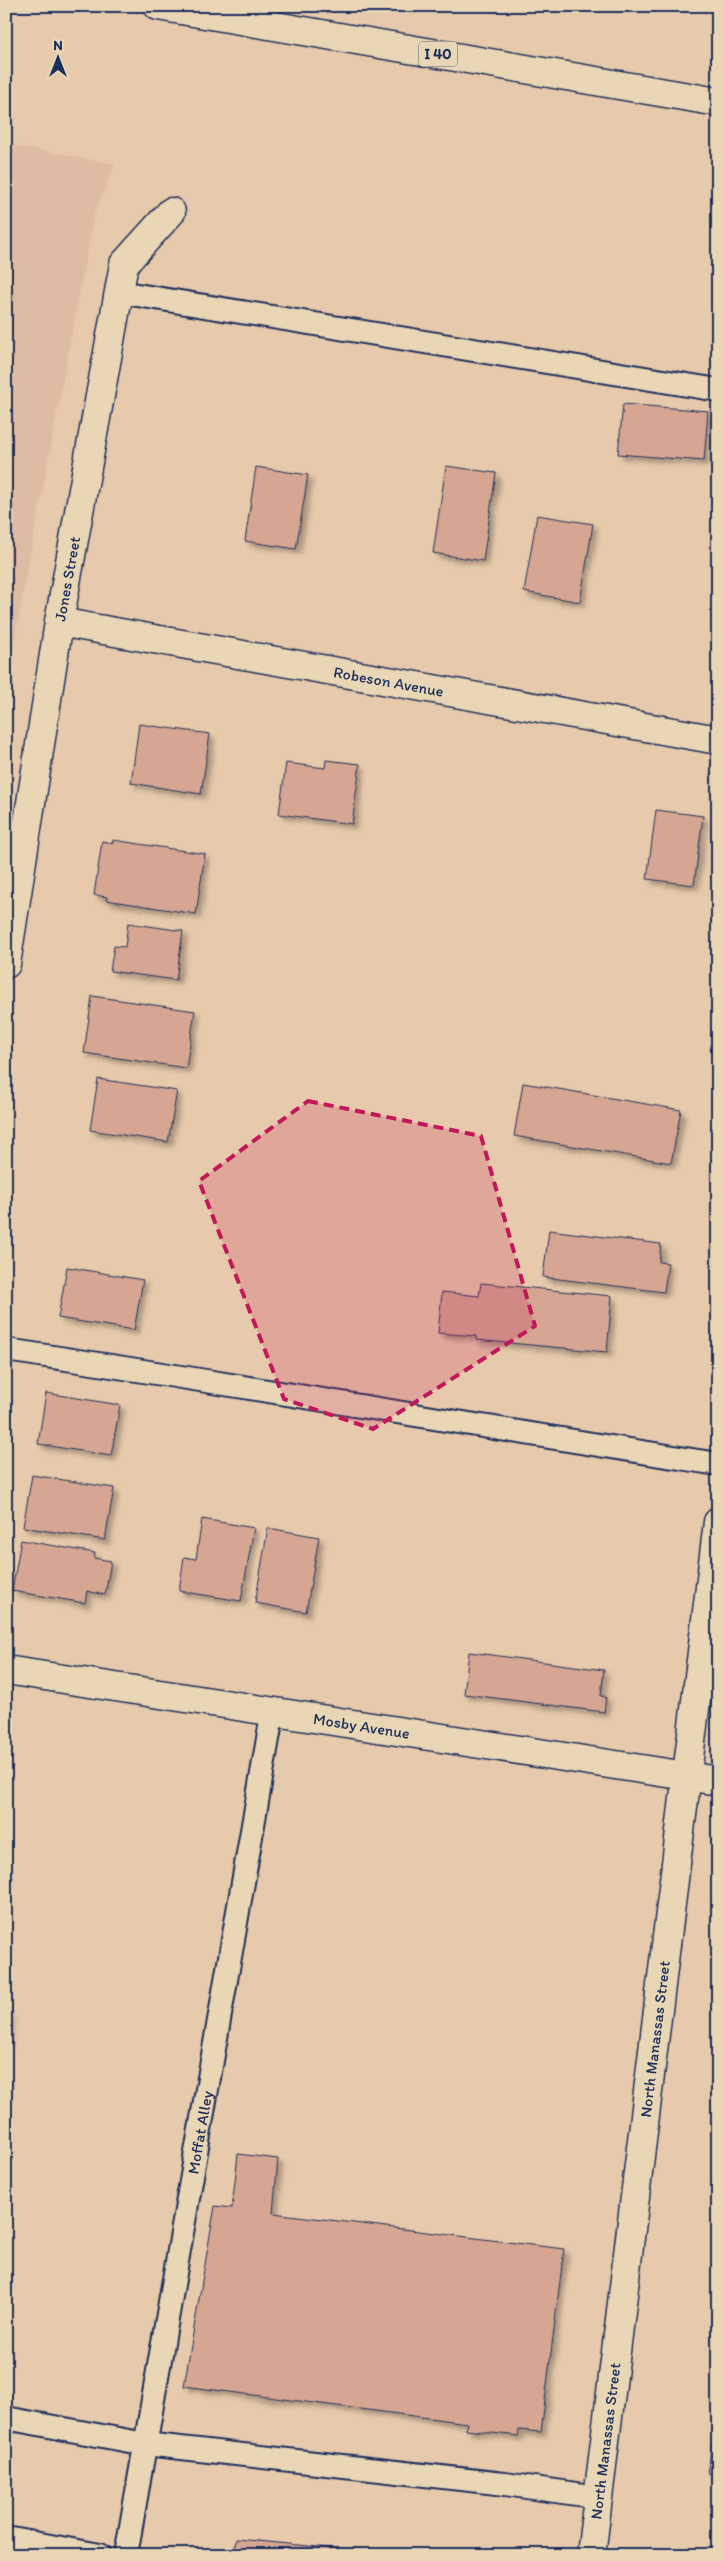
<svg xmlns="http://www.w3.org/2000/svg" width="724" height="2561" font-family="Itim,sans-serif">
<style>
.built{fill:#debca3}
.building{fill:#d6a692;stroke:#1b2f5e;filter:url(#shadow)}
.lines{fill:none;stroke-linecap:round;stroke-linejoin:round}
.service-casing{stroke:#1b2f5e;stroke-width:26}
.minor-casing{stroke:#1b2f5e;stroke-width:31}
.tertiary-casing{stroke:#1b2f5e;stroke-width:31}
.motorway-casing{stroke:#1b2f5e;stroke-width:31}
.service{stroke:#e9d6b4;stroke-width:22}
.minor{stroke:#e9d6b4;stroke-width:28}
.tertiary{stroke:#e9d6b4;stroke-width:28}
.motorway{stroke:#e9d6b4;stroke-width:28}
.marked{fill:#c2185b;fill-opacity:0.2;stroke:#c2185b;stroke-width:4;stroke-dasharray:10 6;stroke-linejoin:round}
.labels{text-anchor:middle;stroke-width:5;stroke-linejoin:round;paint-order:stroke}
.shield{fill:#e9d6b4;stroke:#596178;stroke-width:1}
.shield-label{font-size:15px;font-weight:bold;fill:#1b2f5e}
.street-label{font-size:16px;fill:#1b2f5e;stroke:#e9d6b4}
</style>
<defs>
<filter id="shadow"><feDropShadow dx="4.5" dy="4.5" stdDeviation="2.5" flood-color="#0004"/></filter>
</defs>
<rect width="100%" height="100%" fill="#e7caab"/>
<filter id="ink" filterUnits="userSpaceOnUse"><feTurbulence type="fractalNoise" baseFrequency=".02" numOctaves="2"/><feDisplacementMap in="SourceGraphic" scale="10" xChannelSelector="R" yChannelSelector="G"/><feConvolveMatrix kernelMatrix="1 2 1 2 8 2 1 2 1" color-interpolation-filters="sRGB"/></filter>
<g filter="url(#ink)">
<path class="built" d="M6 144 115 164 94 215 6 686Z"/>
<path class="building" d="M623 404 708 411 704 461 618 454Z
M446 466 496 473 483 561 433 553Z
M256 467 308 475 296 549 245 541Z
M537 515 593 524 580 602 524 592Z
M139 724 210 734 201 794 131 783Z
M326 760 360 764 352 824 279 814 286 763 325 768Z
M656 810 703 816 694 885 647 879Z
M113 840 205 854 196 914 106 900 107 897 94 895 102 841 113 843Z
M128 923 183 931 176 980 110 971 114 946 125 947Z
M92 996 195 1011 186 1068 84 1053Z
M98 1079 177 1091 168 1142 90 1130Z
M523 1083 681 1110 671 1163 514 1136Z
M549 1230 661 1244 659 1262 668 1263 664 1292 543 1277Z
M67 1267 143 1280 134 1330 58 1318Z
M481 1283 612 1296 607 1352 476 1340V1336L438 1333 442 1292 479 1296Z
M46 1393 120 1405 111 1456 38 1444Z
M32 1475 114 1488 105 1540 23 1527Z
M202 1519 254 1528 241 1601 179 1591 184 1557 196 1559Z
M268 1528 319 1537 306 1612 255 1603Z
M21 1540 95 1553 94 1558 111 1561 105 1595 87 1591 85 1603 12 1591Z
M469 1652 604 1670 601 1696 606 1697 604 1712 464 1694Z
M6 2014 10 2015 6 2045Z
M238 2154 278 2159 273 2213 564 2249 541 2432 519 2430 518 2436 466 2430 467 2423 184 2386 215 2206 232 2208Z
M713 2433H718V2475L708 2473Z
M236 2539 402 2555H234Z"/>
<g class="lines">
<g class="service-casing">
<g id="service">
<path d="M119 292 718 390"/>
<path d="M6 1350C244 1385 480 1427 718 1464"/>
<path d="M6 2418 145 2444 505 2484 598 2497"/>
<path d="M6 2538 100 2555"/>
<path id="s1" d="M126 2555 273 1710"/>
</g>
</g>
<g class="minor-casing">
<g id="minor">
<path id="s2" d="M59 622 718 740"/>
<path id="s3" d="M6 964 59 622 124 264 171 212"/>
<path id="s4" d="M6 1670 718 1781"/>
</g>
</g>
<g class="tertiary-casing">
<g id="tertiary">
<path id="s5" d="M591 2555 718 1522"/>
</g>
</g>
<g class="motorway-casing">
<path id="motorway" d="M158 6 718 102"/>
</g>
<use href="#service" class="service"/>
<use href="#minor" class="minor"/>
<use href="#tertiary" class="tertiary"/>
<use href="#motorway" class="motorway"/>
</g>
</g>
<path class="marked" d="M308 1101 481 1136 535 1326 373 1429 284 1399 199 1181Z"/>
<g class="labels">
<rect class="shield" x="419" y="41.5" width="38" height="25" rx="4"/>
<g class="shield-label">
<text x="438" y="59">I 40</text>
</g>
<g class="street-label">
<text dy="6" stroke="none"><textPath href="#s3" startOffset="390">Jones Street</textPath></text>
<text dy="6" stroke="none"><textPath href="#s2" startOffset="335">Robeson Avenue</textPath></text>
<text dy="6" stroke="none"><textPath href="#s4" startOffset="360">Mosby Avenue</textPath></text>
<text dy="6" stroke="none"><textPath href="#s5" startOffset="520">North Manassas Street</textPath></text>
<text dy="6" stroke="none"><textPath href="#s1" startOffset="429">Moffat Alley</textPath></text>
<text dy="6" stroke="none"><textPath href="#s5" startOffset="115">North Manassas Street</textPath></text>
</g>
</g>
<rect width="724" height="2561" fill="none" stroke="#e9d6b4" stroke-width="25"/>
<rect x="12" y="12" width="699" height="2536" fill="none" stroke="#1b2f5e" stroke-width="2" filter="url(#ink)"/>
<g transform="translate(58 58)" stroke="#e9d6b4" stroke-width="4" paint-order="stroke">
<path d="M0-4L9 19L0 12L-9 19Z" fill="#1b2f5e"/>
<text y="-8" font-size="14" font-weight="bold" text-anchor="middle" fill="#1b2f5e">N</text>
</g>
</svg>
